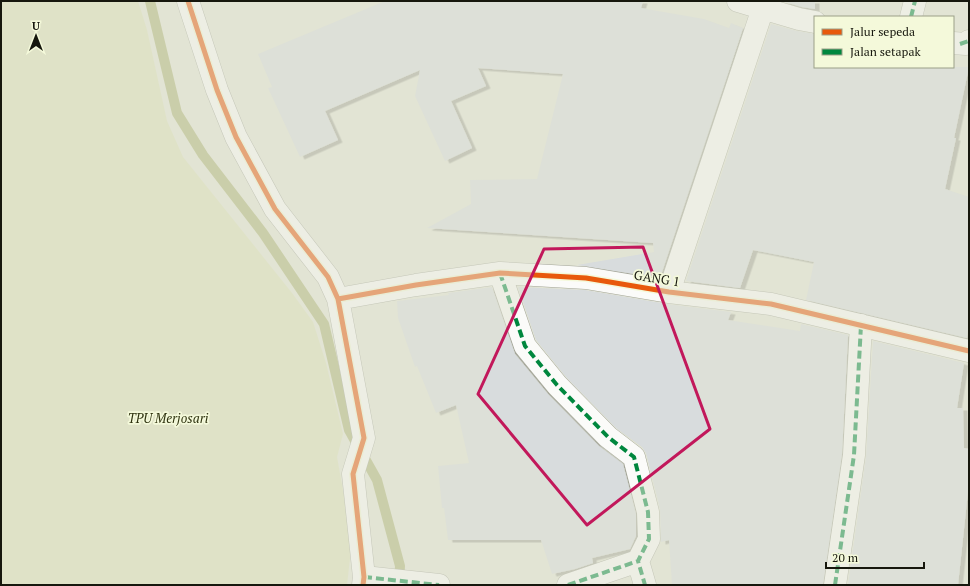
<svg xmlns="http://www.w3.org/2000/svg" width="970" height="586" font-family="'PT Serif',serif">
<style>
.green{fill:#dce1b8}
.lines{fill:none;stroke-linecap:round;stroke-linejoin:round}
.stream{stroke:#aeb478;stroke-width:10}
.building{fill:#d8dcdd;filter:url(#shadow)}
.minor-casing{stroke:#a3a599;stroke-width:23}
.minor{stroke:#fbfbf9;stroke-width:22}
.quiet{stroke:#00873e;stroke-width:4;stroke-dasharray:8 4;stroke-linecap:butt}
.cycleway-casing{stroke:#f4f9da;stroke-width:8}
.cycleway{stroke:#e8590c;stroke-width:5}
.marked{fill:none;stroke:#c2185b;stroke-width:3;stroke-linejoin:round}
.labels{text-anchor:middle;stroke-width:3.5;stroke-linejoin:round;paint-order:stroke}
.street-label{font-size:13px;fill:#16170d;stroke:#f4f9da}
.park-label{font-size:13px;font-style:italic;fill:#2f3310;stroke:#f4f9da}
</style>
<defs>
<filter id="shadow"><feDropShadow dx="4.5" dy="2.5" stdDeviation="0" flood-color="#0004"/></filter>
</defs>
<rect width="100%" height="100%" fill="#e2e4d4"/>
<path class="green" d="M1 1H138L147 30 167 121 183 157 292 293 313 322 326 363 343 434 337 457 352 540 347 585H1Z"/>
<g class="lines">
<path class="stream" d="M150 1 177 113 203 155 263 233 324 324 349 430 377 480 400 566 399 582"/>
</g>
<path class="building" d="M385 1H643L641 8 704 19 729 28 731 23 743 28 660 278 577 265 654 252 653 243 427 228 471 204 470 180 537 179 563 74 478 68 486 86 451 101 472 148 445 161 415 96 420 70 325 111 338 140 300 157 268 88 272 87 258 54Z
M782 1H815V9L802 7Z
M771 24 797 31 815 34V67H969L954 138H956L945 189 969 197V323L967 338 806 300 814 262 753 250 740 288 686 281Z
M492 287 515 354 548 394 599 446 623 464 636 514V536L630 549 592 558 593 563 575 569 552 574 541 540H448L444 508H442L438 466 469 463 456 405 436 413 417 366 415 367 398 318 397 301 449 295 448 293Z
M518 287 585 290 667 304 731 312 728 320 800 331 801 324 848 335 842 454 823 585H672L669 540 661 542 660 509 646 453 642 447 616 428 566 377 536 340Z
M873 341 964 363 957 408H963L964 448 969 449V482L958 585H848L866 457Z"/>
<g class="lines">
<g class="minor-casing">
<path id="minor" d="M188 1 217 90 236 137 275 209 328 277 338 299 364 438 353 474 364 577 363 585
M738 1 799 19 815 22
M911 17 915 1
M953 43 966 44 969 41
M500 273 525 346 557 385 608 437 634 457 648 512 649 539 638 561 645 585
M669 292 763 8
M338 299 416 285 500 273 586 278 669 292 771 304 969 351
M364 577 439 585
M568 585 638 561
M835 585 854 455 861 325"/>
</g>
<use href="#minor" class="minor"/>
<path class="quiet" d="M911 17 915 1
M960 44 969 41
M500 273 525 346 557 385 608 437 634 457 648 512 649 539 638 561 645 585
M364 577 439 585
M568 585 638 561
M835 585 854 455 861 325"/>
<g class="cycleway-casing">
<path id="cycleway" d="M188 1 217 90 236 137 275 209 328 277 338 299 364 438 353 474 364 577 363 585
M338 299 416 285 500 273 586 278 669 292 771 304 969 351"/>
</g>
<use href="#cycleway" class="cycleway"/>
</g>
<path d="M0 0H970V586H0ZM643 247 710 429 587 525 478 394 544 249Z" fill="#e2e4d4" fill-opacity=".55" fill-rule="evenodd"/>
<path class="marked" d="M643 247 710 429 587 525 478 394 544 249Z"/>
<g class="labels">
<g class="street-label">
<text transform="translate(657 278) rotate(9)" y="5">GANG 1</text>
</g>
<g class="park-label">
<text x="168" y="423">TPU Merjosari</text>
</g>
</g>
<rect width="970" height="586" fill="none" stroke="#16170d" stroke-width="4"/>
<rect x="814" y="16" width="140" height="52" fill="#f4f9da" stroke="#9b9f88"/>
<rect x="822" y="29" width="20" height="6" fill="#e8590c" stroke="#9b9f88"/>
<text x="850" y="36" font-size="12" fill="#16170d">Jalur sepeda</text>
<rect x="822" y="49" width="20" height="6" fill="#00873e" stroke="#9b9f88"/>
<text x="850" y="56" font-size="12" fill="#16170d">Jalan setapak</text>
<g transform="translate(36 36)" stroke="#f4f9da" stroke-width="3" paint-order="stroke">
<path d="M0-3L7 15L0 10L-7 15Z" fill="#16170d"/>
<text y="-6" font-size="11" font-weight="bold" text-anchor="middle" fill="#16170d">U</text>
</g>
<path d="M826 562v6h98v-6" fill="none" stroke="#16170d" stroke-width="2"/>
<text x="832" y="562" font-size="12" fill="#16170d" stroke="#f4f9da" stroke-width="3" paint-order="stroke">20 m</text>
</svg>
